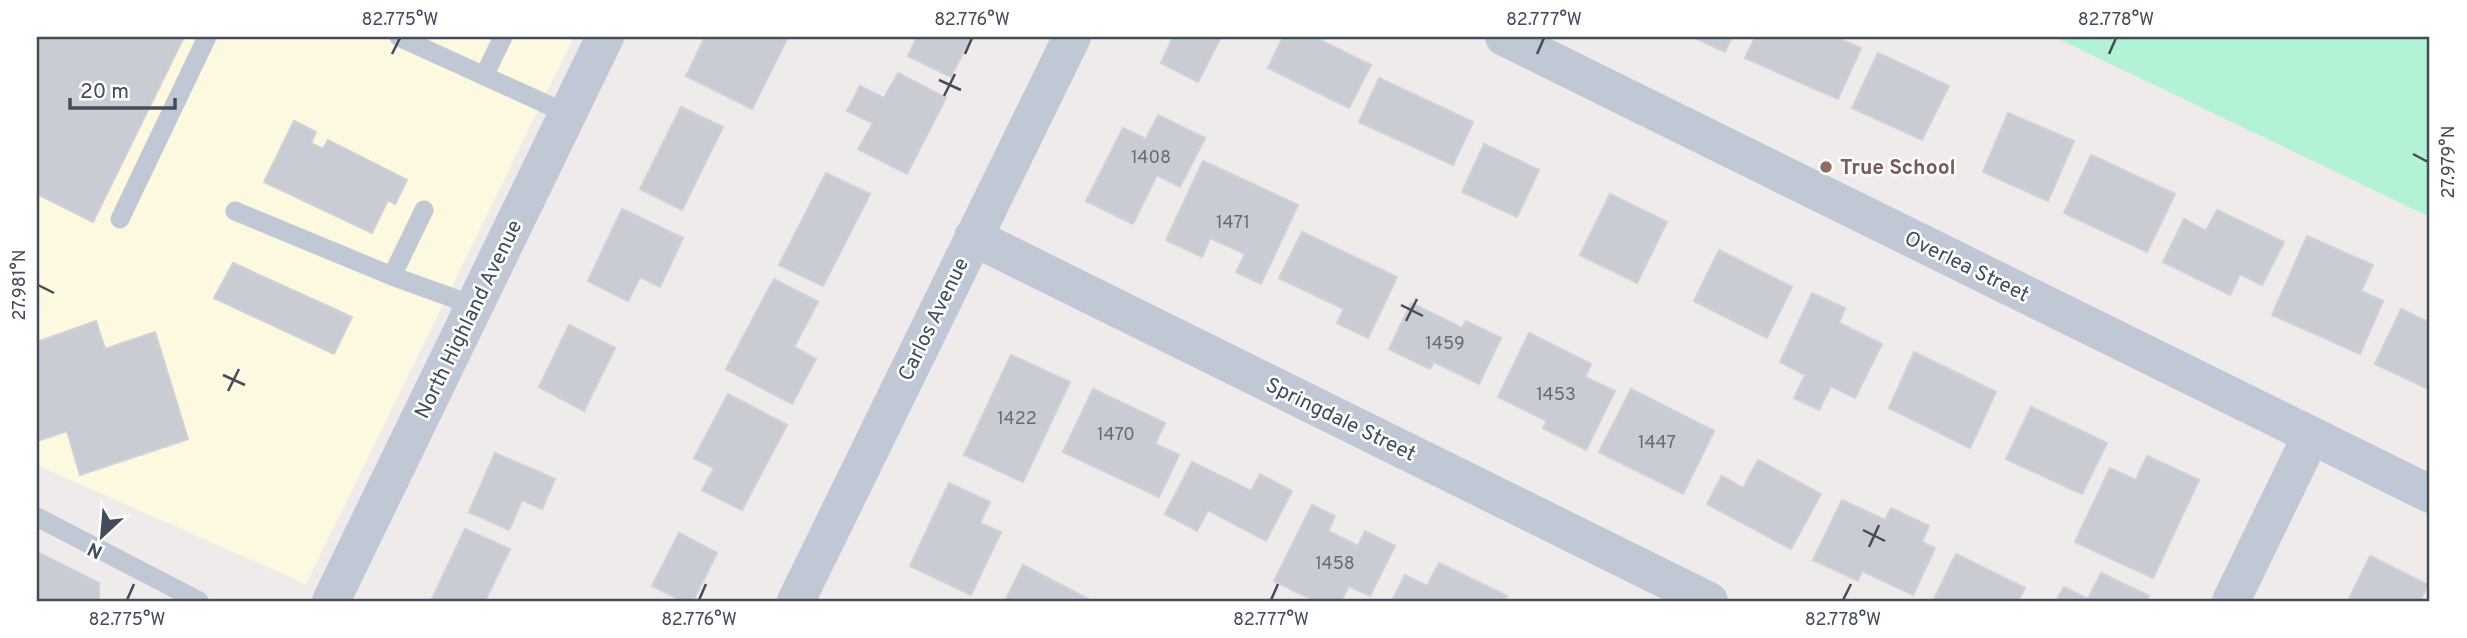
<svg xmlns="http://www.w3.org/2000/svg" width="2467" height="638" font-family="Overpass,sans-serif">
<style>
.commercial{fill:#fdf9e1}
.green{fill:#b4f2d5}
.building{fill:#caccd4;stroke:#cfd0d8;stroke-width:2}
.lines{fill:none;stroke-linecap:round;stroke-linejoin:round}
.service{stroke:#c0c8d5;stroke-width:19}
.minor{stroke:#c0c8d5;stroke-width:38}
.tertiary{stroke:#c0c8d5;stroke-width:38}
.ticks{fill:none;stroke:#424c5a;stroke-width:2.5}
.education-dot{fill:#8d6e63;stroke:#fff;stroke-width:2.5}
.labels{text-anchor:middle;stroke-width:5;stroke-linejoin:round;paint-order:stroke}
.number-label{font-size:18px;fill:#646c78}
.education-label{font-size:21px;font-weight:bold;fill:#785e54;stroke:#fff;text-anchor:start}
.street-label{font-size:21px;fill:#424c5a;stroke:#fff}
.neatline{fill:none;stroke:#424c5a;stroke-width:2.5}
.ticks-label{font-size:18px;text-anchor:middle;fill:#424c5a}
</style>
<rect width="100%" height="100%" fill="#efebeb"/>
<path class="commercial" d="M37 37H574L306 584 37 465Z"/>
<path class="green" d="M2054 37H2430V217Z"/>
<path class="building" d="M37 37H184L93 222 37 194Z
M705 37H788L752 109 686 76Z
M917 37H971L951 77 908 56Z
M1173 37H1221L1198 82 1161 63Z
M1283 37H1314L1371 65 1349 108 1268 68Z
M1693 37H1732L1725 52Z
M1755 37H1835L1861 48 1838 99 1745 58Z
M1878 53 1949 86 1922 140 1852 108Z
M898 73 946 98 907 174 858 149 873 123 847 111 860 86 884 98Z
M1379 78 1473 122 1453 165 1359 122Z
M681 107 723 127 682 210 640 189Z
M2008 113 2074 141 2048 201 1983 172Z
M1158 115 1205 138 1180 187 1157 175 1133 224 1086 201 1123 128 1146 139Z
M294 121 316 132 311 143 323 149 328 140 407 180 395 204 388 200 372 233 264 182Z
M1484 144 1539 170 1517 217 1462 192Z
M2091 155 2175 194 2147 252 2064 213Z
M1203 161 1298 205 1261 284 1236 272 1245 254 1210 238 1202 257 1166 240Z
M826 173 870 194 823 286 779 265Z
M1610 194 1667 222 1637 283 1580 255Z
M622 209 683 238 660 287 640 277 628 301 588 281Z
M2217 210 2284 242 2262 285 2240 274 2230 295 2163 262 2184 219 2206 231Z
M1302 232 1397 277 1368 338 1337 323 1344 309 1279 278Z
M2307 236 2373 265 2361 291 2383 301 2360 354 2272 315Z
M1719 250 1792 287 1767 338 1694 301Z
M233 263 352 317 334 354 214 298Z
M774 279 818 302 794 347 816 359 792 404 726 369Z
M1812 293 1845 308 1839 323 1882 344 1855 398 1831 386 1819 410 1794 398 1805 375 1780 362Z
M1411 303 1462 328 1466 321 1501 338 1479 384 1434 362 1430 369 1389 349Z
M2401 309 2430 323V390L2375 364Z
M96 321 105 349 155 332 188 439 80 475 67 431 37 441V342Z
M569 325 615 348 584 411 539 387Z
M1529 333 1591 364 1585 377 1615 391 1586 450 1543 428 1547 421 1498 397Z
M1914 352 1996 392 1970 448 1889 408Z
M1011 355 1070 382 1023 482 964 455Z
M1093 389 1165 423 1155 444 1179 455 1159 497 1063 452Z
M1631 389 1714 431 1683 494 1599 452Z
M728 394 787 425 742 510 702 490 714 468 694 458Z
M2031 407 2107 443 2082 494 2006 459Z
M495 453 555 479 542 509 522 500 509 530 469 512Z
M2147 456 2199 480 2153 578 2075 542 2110 468 2136 480Z
M1758 460 1821 494 1791 549 1707 504 1722 476 1743 488Z
M1192 462 1251 491 1260 474 1292 491 1266 541 1208 510 1197 531 1165 514Z
M949 483 990 502 980 523 1001 532 971 595 910 566Z
M1842 500 1885 520 1891 508 1929 526 1922 542 1935 548 1913 595 1862 571 1858 581 1813 560Z
M1312 505 1335 516 1328 531 1358 546 1365 531 1395 546 1370 596 1349 586 1341 601H1315L1274 581Z
M465 529 510 549 485 601H431Z
M679 533 717 553 693 601H683L652 586Z
M37 552 99 583V601H37Z
M1956 554 2025 588 2018 601H1933Z
M2370 556 2428 585 2420 601H2348Z
M1439 563 1507 596 1505 601H1392L1405 575 1427 586Z
M1023 565 1092 601H1005Z
M2101 573 2149 596 2146 601H2056L2064 587 2088 599Z"/>
<g class="lines">
<path class="service" d="M399 37 568 114
M484 76 503 37
M235 211 392 276 475 306
M120 219 207 37
M392 276 424 210
M37 517 199 601"/>
<path class="minor" d="M1504 37 2430 494
M973 237 1709 601
M796 601 1072 37
M2231 601 2311 436"/>
<path class="tertiary" d="M331 601 605 37"/>
</g>
<path class="ticks" d="M392 54 400 38M965 54 972 38M1537 54 1544 38M2109 54 2116 38M939 80 961 90M944 96 955 74M2413 154 2428 162M38 285 54 293M1401 305 1423 316M1406 321 1417 299M223 375 245 385M228 391 239 369M1863 530 1885 541M1869 547 1879 525M127 600 134 584M699 600 706 584M1271 600 1278 584M1843 600 1851 584"/>
<circle class="education-dot" cx="1826" cy="167" r="7"/>
<g class="labels">
<g class="number-label">
<text x="1151" y="163">1408</text>
<text x="1233" y="228">1471</text>
<text x="1445" y="349">1459</text>
<text x="1556" y="400">1453</text>
<text x="1017" y="424">1422</text>
<text x="1116" y="440">1470</text>
<text x="1657" y="448">1447</text>
<text x="1335" y="569">1458</text>
</g>
<g class="education-label">
<text x="1840" y="174">True School</text>
</g>
<g class="street-label">
<text transform="translate(1967 266) rotate(26)" y="7">Overlea Street</text>
<text transform="translate(468 319) rotate(-64)" y="7">North Highland Avenue</text>
<text transform="translate(933 319) rotate(-64)" y="7">Carlos Avenue</text>
<text transform="translate(1341 419) rotate(26)" y="7">Springdale Street</text>
</g>
</g>
<rect width="2467" height="638" fill="none" stroke="#ffffff" stroke-width="77"/>
<g transform="translate(102 536) rotate(206)" stroke="#ffffff" stroke-width="5" paint-order="stroke">
<path d="M0-5L12 26L0 18L-12 26Z" fill="#424c5a"/>
<text y="-10" font-size="19" font-weight="bold" text-anchor="middle" fill="#424c5a">N</text>
</g>
<path d="M70 98v10h105v-10" fill="none" stroke="#424c5a" stroke-width="3.5"/>
<text x="80" y="98" font-size="21" fill="#424c5a" stroke="#ffffff" stroke-width="5" paint-order="stroke">20 m</text>
<rect x="38" y="38" width="2390" height="562" class="neatline"/>
<g class="ticks-label">
<text x="400" y="25">82.775°W</text>
<text x="972" y="25">82.776°W</text>
<text x="1544" y="25">82.777°W</text>
<text x="2116" y="25">82.778°W</text>
<text transform="translate(2448 162) rotate(-90)" y="6">27.979°N</text>
<text transform="translate(19 285) rotate(-90)" y="6">27.981°N</text>
<text x="127" y="625">82.775°W</text>
<text x="699" y="625">82.776°W</text>
<text x="1271" y="625">82.777°W</text>
<text x="1843" y="625">82.778°W</text>
</g>
</svg>
